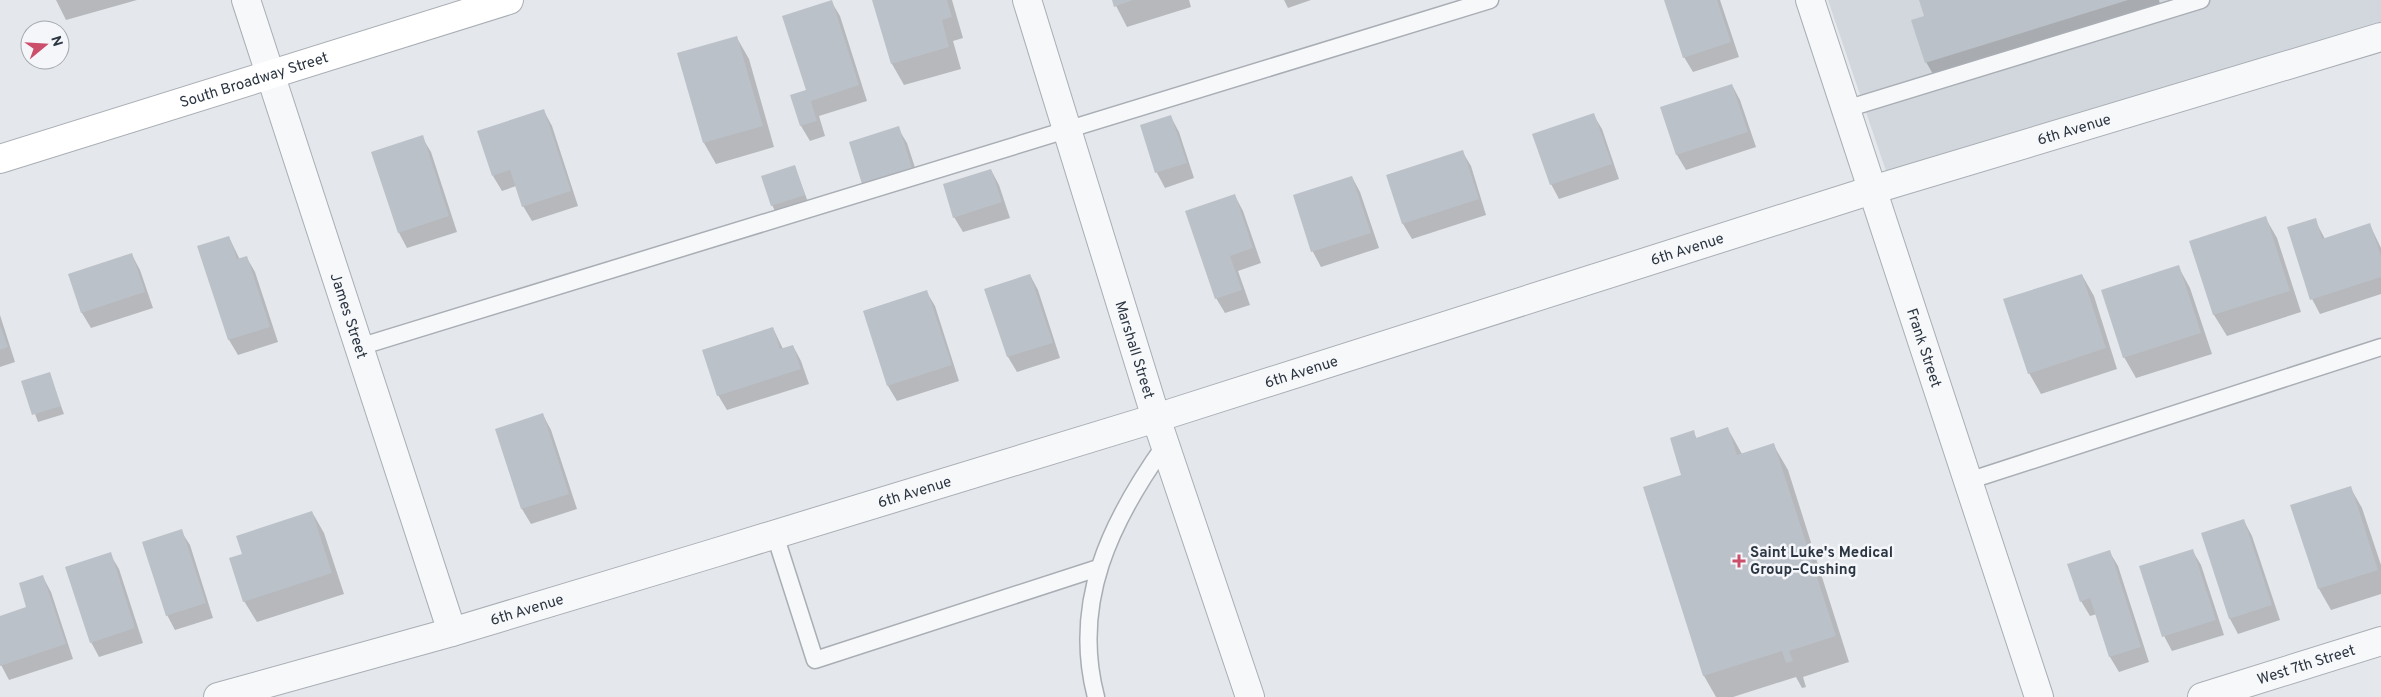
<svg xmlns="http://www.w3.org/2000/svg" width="2381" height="697" font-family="Overpass,sans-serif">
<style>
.built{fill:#d2d7dd}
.shadow{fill:#0003}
.building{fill:#bbc1c8}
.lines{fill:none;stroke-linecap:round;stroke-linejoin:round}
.lane-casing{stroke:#a9aeb5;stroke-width:19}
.street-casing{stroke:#a9aeb5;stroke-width:30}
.secondary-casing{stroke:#a9aeb5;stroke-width:30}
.lane{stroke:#f7f8fa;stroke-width:16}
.street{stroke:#f7f8fa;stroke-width:28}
.secondary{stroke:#fff;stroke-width:28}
.poi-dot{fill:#cb4e6b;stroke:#f4f6f9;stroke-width:2}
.labels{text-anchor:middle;stroke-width:5;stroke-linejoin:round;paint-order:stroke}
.street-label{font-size:15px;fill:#2c3643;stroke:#f4f6f9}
.poi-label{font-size:15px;font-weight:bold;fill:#2c3643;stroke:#f4f6f9;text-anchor:start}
</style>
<rect width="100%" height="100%" fill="#e4e7eb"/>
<path class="built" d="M1828 0H2381V23L1887 174Z"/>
<path class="shadow" d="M56 0H137L66 20Z
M874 0H952L963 38 953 41 961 69 904 85 892 64Z
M1113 0H1189L1191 7 1127 27Z
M1284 0H1311L1288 8Z
M1666 0H1720L1739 57 1693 72 1684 57Z
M1920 0H2159L2164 19 1941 88 1926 62V17Z
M831 1 840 16 867 101 819 116 825 136 810 141 801 126 792 96 808 91Z
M737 38 749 59 774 147 716 164 704 143Z
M1732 85 1740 100 1756 147 1686 170 1677 155 1662 108Z
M544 111 552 126 578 206 532 221 523 206 516 186 502 191 493 176Z
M1593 114 1602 129 1619 179 1559 199 1551 184Z
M1171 117 1179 132 1194 178 1165 188 1157 173 1141 126Z
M898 128 907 143 920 183 872 198 863 183Z
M422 137 431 152 457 232 407 248 399 233Z
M1462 151 1471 166 1486 215 1412 239 1403 224 1388 175Z
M795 167 808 202 776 213 772 205Z
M991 170 999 185 1010 218 963 232 954 217Z
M1352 177 1360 192 1379 248 1321 267 1313 252 1294 196Z
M1235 196 1243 211 1261 263 1238 271 1250 305 1225 313 1216 298Z
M2265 217 2277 238 2301 312 2227 336 2214 315 2191 242Z
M2315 220 2325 239 2370 225 2381 248V294L2320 314 2312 299Z
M229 237 240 260 247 258 255 272 278 342 238 355 229 340 199 247Z
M132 255 140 270 153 308 91 328 82 313 70 275Z
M2178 266 2190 288 2212 354 2136 378 2124 357Z
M1030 275 1038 290 1060 358 1017 372 1008 357 986 289Z
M2082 275 2094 296 2117 369 2041 394 2029 373Z
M926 291 935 306 959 381 897 401 888 386 864 311Z
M0 315 15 362 0 367Z
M773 328 783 349 793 346 801 361 809 384 727 410 718 395Z
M49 373 64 414 38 422 23 382Z
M543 415 551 430 577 509 531 524 522 509 497 429Z
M1728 429 1742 454 1773 444 1788 470 1849 662 1803 677 1806 687 1802 688 1796 677 1733 697H1716L1704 676 1645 487 1683 476 1693 432 1697 439Z
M2350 487 2362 508 2381 565V594L2331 610 2319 589 2292 506Z
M312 512 324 533 344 594 257 622 244 601 243 555Z
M2244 521 2252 536 2280 620 2238 634 2230 619Z
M181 531 190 545 213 618 175 630 167 615Z
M2192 550 2201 565 2224 635 2172 651 2164 636Z
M2109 551 2118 566 2149 662 2119 672 2110 657 2097 614 2090 616 2081 601Z
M110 554 119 569 143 643 99 657 91 642Z
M43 577 51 592 73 659 9 680 0 663V617L28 608Z"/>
<path class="building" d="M832 0 859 85 811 101 817 121 800 126 790 95 806 90 782 16Z
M872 0H947L952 17 942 20 949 47 891 64Z
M1112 0H1133L1114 7Z
M1664 0H1717L1731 42 1683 58Z
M1919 0H2128L1925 63 1911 20 1924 16Z
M737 36 763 126 703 143 677 53Z
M1732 84 1748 132 1676 155 1660 107Z
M544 109 571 191 522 207 510 170 492 176 477 131Z
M1594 113 1612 164 1550 185 1532 134Z
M1171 115 1187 163 1155 173 1140 125Z
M899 126 912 168 862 184 849 142Z
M423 135 449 216 398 233 371 152Z
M1463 150 1479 199 1402 224 1386 175Z
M795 165 805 195 771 206 761 176Z
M991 169 1002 202 953 218 943 184Z
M1352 176 1371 233 1311 252 1293 195Z
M1235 194 1253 248 1230 256 1242 290 1215 299 1185 211Z
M2266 216 2290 291 2213 315 2189 241Z
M2316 218 2322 239 2370 223 2381 256V277L2310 300 2287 227Z
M229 236 237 259 247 256 270 327 228 340 197 246Z
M132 253 145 292 81 313 68 274Z
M2179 265 2201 333 2123 358 2101 290Z
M1030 274 1053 343 1007 357 984 289Z
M2082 274 2106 348 2028 374 2003 299Z
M927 290 952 365 887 386 863 311Z
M0 325 8 347 0 350Z
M773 327 780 349 793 345 801 369 717 396 702 350Z
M50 372 61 406 32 415 21 381Z
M543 413 569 494 521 509 495 429Z
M1728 427 1737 455 1774 443 1836 636 1789 651 1793 661 1786 663 1782 651 1703 676 1643 487 1681 475 1670 438 1694 430 1696 438Z
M2351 486 2378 570 2318 589 2290 505Z
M312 511 332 573 243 602 229 558 242 554 236 536Z
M2244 519 2272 605 2229 619 2201 533Z
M182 529 206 603 166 616 142 542Z
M2193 549 2216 620 2162 637 2139 566Z
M2110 550 2141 647 2109 657 2090 598 2080 602 2067 564Z
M111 552 135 628 90 643 65 567Z
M43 575 66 644 0 666V616L26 607 19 583Z"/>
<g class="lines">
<g class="lane-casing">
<path id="lane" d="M1846 109 2201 0
M359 347 1490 0
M1968 481 2381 347
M775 535 815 660 1098 568
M1096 697C1071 602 1111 521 1165 445"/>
</g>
<g class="street-casing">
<g id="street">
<path id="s1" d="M246 0 452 632"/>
<path id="s2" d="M1027 0 1156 418 1250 697"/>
<path id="s3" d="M1810 0 2039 697"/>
<path id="s4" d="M218 697 452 632 714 553 1156 418 1872 190 2381 37"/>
<path id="s5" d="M2202 697 2381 641"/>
</g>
</g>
<g class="secondary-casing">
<g id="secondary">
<path id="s6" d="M0 159 509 0"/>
</g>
</g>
<use href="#lane" class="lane"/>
<use href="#street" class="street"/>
<use href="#secondary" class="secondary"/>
</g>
<path class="poi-dot" d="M1736.5 553.5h5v5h5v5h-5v5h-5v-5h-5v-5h5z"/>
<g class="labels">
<g class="street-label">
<text dy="5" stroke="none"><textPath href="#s6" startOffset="266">South Broadway Street</textPath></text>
<text dy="5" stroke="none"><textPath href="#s4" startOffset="1941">6th Avenue</textPath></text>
<text dy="5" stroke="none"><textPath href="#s4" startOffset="1536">6th Avenue</textPath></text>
<text dy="5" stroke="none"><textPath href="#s1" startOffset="332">James Street</textPath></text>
<text dy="5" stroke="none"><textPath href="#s3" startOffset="366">Frank Street</textPath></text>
<text dy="5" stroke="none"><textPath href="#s2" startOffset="366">Marshall Street</textPath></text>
<text dy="5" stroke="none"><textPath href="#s4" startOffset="1131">6th Avenue</textPath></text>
<text dy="5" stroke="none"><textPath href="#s4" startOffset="726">6th Avenue</textPath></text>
<text dy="5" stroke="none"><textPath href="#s4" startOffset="321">6th Avenue</textPath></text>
<text dy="5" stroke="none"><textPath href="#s5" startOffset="109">West 7th Street</textPath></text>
</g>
<g class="poi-label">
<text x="1750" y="557">Saint Luke's Medical<tspan x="1750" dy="17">Group–Cushing</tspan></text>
</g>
</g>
<g transform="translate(45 45) rotate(72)"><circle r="24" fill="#f4f6f9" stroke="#a4a9b0"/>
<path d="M0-4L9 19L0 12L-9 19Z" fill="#cb4e6b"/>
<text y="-8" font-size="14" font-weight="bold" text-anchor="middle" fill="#2c3643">N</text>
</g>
</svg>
